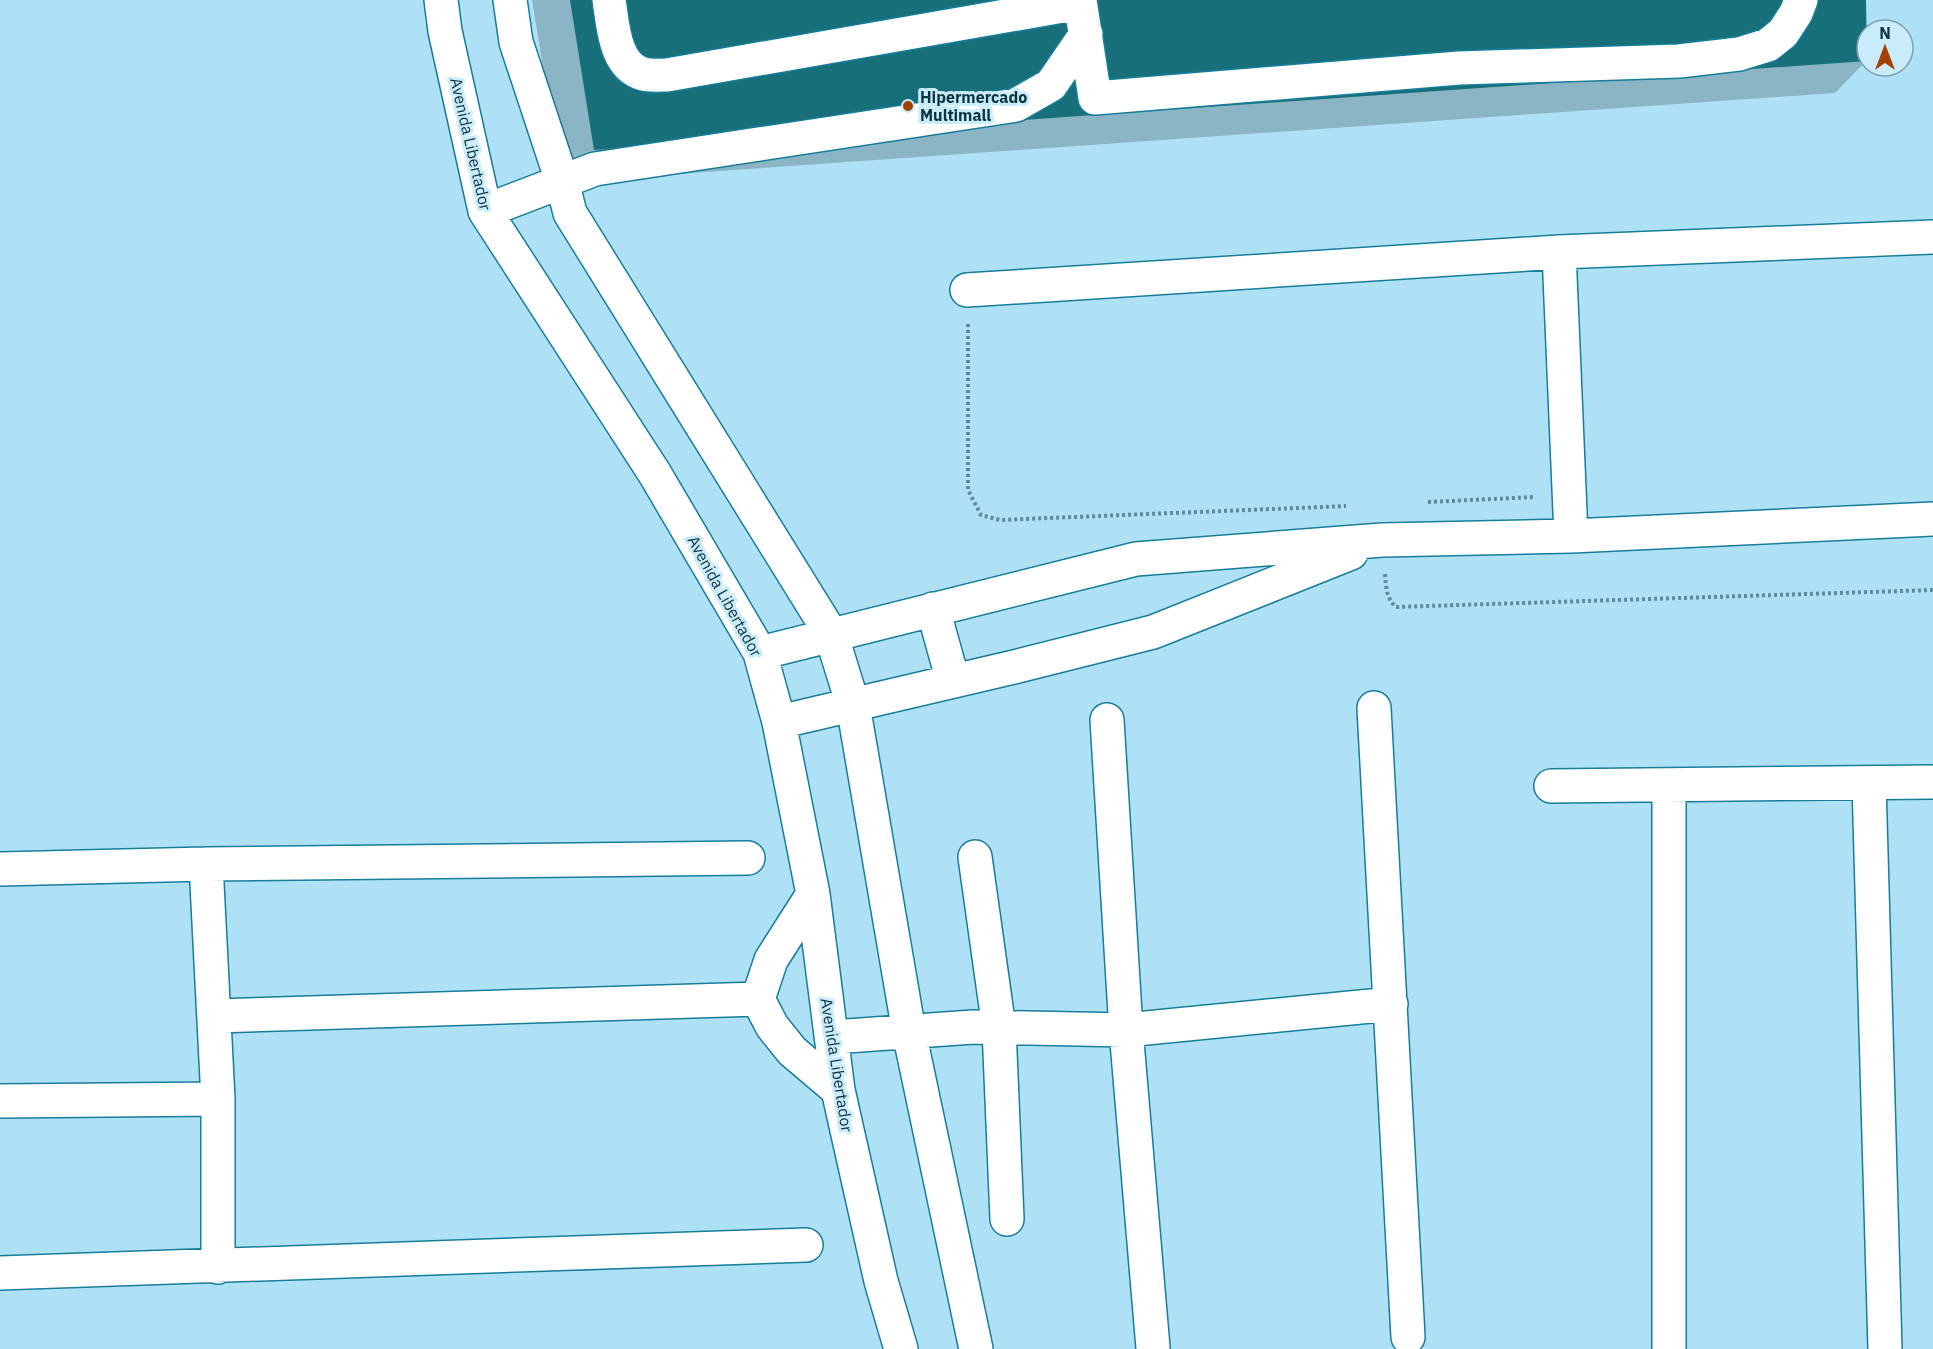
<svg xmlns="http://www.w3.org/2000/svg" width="1933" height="1349" font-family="'IBM Plex Sans',sans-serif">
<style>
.shadow{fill:#0003}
.building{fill:#177079}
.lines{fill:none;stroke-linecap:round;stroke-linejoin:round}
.minor-casing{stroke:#167d9d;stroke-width:36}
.path{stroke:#5d8b9c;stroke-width:4;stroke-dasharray:3 3;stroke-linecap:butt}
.minor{stroke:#fff;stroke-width:33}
.poi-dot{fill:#a24100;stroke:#caebf9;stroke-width:2}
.labels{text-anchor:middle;stroke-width:6;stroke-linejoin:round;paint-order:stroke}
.poi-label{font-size:16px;font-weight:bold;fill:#0b3340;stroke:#caebf9;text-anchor:start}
.street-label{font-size:16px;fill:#0b3340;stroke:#caebf9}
</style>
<rect width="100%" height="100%" fill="#aee1f6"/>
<path class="shadow" d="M532 0H1865L1867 60 1835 93 562 182Z"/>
<path class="building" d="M570 0H1866L1867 61 594 150Z"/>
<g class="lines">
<g class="minor-casing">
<path id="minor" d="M441 0 445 31 485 211 655 474 760 653 779 722 813 894 838 1090 881 1281 901 1349
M510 0 516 42 562 181 570 213 831 634 853 705 909 1032 976 1349
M609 0C613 24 614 66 643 74 651 76 660 75 667 75L1080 3
M1080 0 1095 98 1459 68 1679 61 1739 54 1768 45 1783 33 1796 13 1801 0
M485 211 595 169 1016 105 1051 85 1086 34
M1559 252 1571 536
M967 290 1559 252 1933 237
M933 609 953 681
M760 653 1136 559 1382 540 1571 536 1933 519
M1374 708 1408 1337
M1107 720 1126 1030 1153 1348
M779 722 1014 667 1153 632 1351 553
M1869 783 1885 1349
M1669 785V1349
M1551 786 1933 782
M975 857 999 1028 1007 1219
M206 864 218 1099V1267
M0 869 206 864 748 858
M813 894 771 960 758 999 772 1026 792 1051 838 1090
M214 1016 758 999
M832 1037 973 1027 1126 1030 1391 1004
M0 1101 218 1099
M0 1273 806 1245"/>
</g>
<path class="path" d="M968 324V490L981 515 1000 520 1346 506
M1428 502 1535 497
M1385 574C1386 587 1386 598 1396 607L1933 590"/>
<use href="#minor" class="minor"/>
</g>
<circle class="poi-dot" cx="908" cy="106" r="6"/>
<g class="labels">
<g class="poi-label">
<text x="920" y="103">Hipermercado<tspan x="920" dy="18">Multimall</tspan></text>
</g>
<g class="street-label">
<text transform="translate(471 144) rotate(77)" y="6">Avenida Libertador</text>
<text transform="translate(725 596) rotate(61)" y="6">Avenida Libertador</text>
<text transform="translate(837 1065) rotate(81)" y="6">Avenida Libertador</text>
</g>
</g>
<g transform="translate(1885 48)"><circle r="28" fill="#caebf9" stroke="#7ea1af" stroke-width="1.5"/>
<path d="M0-4.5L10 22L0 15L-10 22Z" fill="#a24100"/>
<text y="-9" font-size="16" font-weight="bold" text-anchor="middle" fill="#0b3340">N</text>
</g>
</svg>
